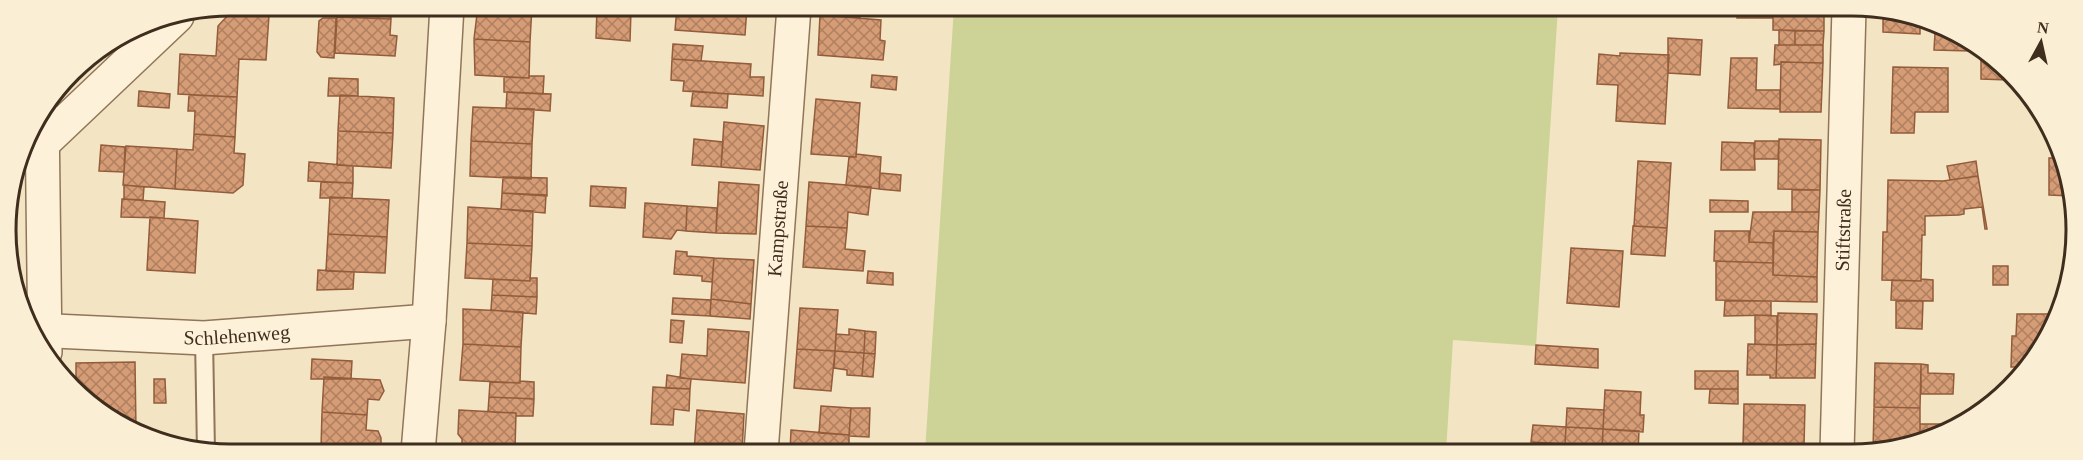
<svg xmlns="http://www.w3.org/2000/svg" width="2083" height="460" font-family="Georgia,serif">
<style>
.pitch{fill:#cdd396}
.building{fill:url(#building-cross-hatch);stroke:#935c3b;stroke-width:1.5}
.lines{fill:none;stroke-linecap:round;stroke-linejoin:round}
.service-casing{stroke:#917558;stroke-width:20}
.minor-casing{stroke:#917558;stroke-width:36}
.service{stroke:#fdf1d9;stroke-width:16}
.minor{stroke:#fdf1d9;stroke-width:33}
.labels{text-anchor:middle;stroke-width:5;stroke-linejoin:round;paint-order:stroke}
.street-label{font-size:20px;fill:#3f2d1d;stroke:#faeed5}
.rim{fill:none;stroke:#3f2d1d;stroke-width:3}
</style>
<defs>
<pattern id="building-cross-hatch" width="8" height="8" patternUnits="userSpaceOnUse" patternTransform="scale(1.5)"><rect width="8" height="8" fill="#d69c76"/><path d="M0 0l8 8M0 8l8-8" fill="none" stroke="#af8060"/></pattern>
</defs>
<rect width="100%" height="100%" fill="#f3e4c4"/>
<path class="pitch" d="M954 7 1558 8 1536 346 1453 340 1446 452H925Z"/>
<path class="building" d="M337 6H391V19L337 17Z
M478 6H532L530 42 474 39Z
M677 7H747L745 35 675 30Z
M821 7H861L860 18 820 15Z
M597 8 631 11 630 41 596 38Z
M1622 8H1682L1681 16 1621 14Z
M1737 8H1773V18H1737Z
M1773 8H1824V31L1773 30Z
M1883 8 1920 21V34L1883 32Z
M231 12 269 15 266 60 239 59 237 97 178 94 180 54 216 56 218 26Z
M820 15 881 20 880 40 885 41 883 60 818 55Z
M337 17 391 19 390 35 397 36 395 56 335 53Z
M323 18H336L334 58 321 57 317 52 319 21Z
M1779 30 1795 31V45H1779Z
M1795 31H1824L1823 45H1795Z
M1935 33H1956L1965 36 1970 40V51L1934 50Z
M1668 38 1702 40 1700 75 1668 73Z
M474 39 530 42 529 78 475 75Z
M673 44 703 46 701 61 672 59Z
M1775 45H1823V63L1781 62V64L1774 65Z
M1981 51 2008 74V80L1981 79Z
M1620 53 1669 55 1665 124 1616 121 1618 85 1597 84 1599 54 1620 56Z
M1731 58H1757L1756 90H1780V109L1728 108Z
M672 59 751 64 750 77H764L763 96 683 91 684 81 671 80Z
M1781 62 1823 63 1821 112H1780Z
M1893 67 1948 68V112H1915L1914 133H1891Z
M872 75 897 77 896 90 871 87Z
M529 76H544L543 94 504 92V77L529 78Z
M329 78 358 79V96H328Z
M139 91 170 94 169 108 138 106Z
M693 91 728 94 727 108 691 106Z
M507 92 551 94 550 111 506 108Z
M189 95 237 97 235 137 194 134 195 111H188Z
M340 95 394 98 393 133 338 131Z
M816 99 860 103 856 157 811 154Z
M473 107 534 109 532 144 471 141Z
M724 122 764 126 760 170 721 167Z
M338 131 393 133 391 168 337 165Z
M194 134 235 137 234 153 245 154 243 185 233 193 175 189 177 149 193 150Z
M694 139 723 142 721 167 692 165Z
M1779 139 1821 140 1820 190 1778 189Z
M471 141 532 144 531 179 470 176Z
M1755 141H1779L1778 159H1754Z
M1722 142 1754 143 1755 170H1721Z
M2053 143H2055L2069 172 2071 196 2049 195V158H2053Z
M101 145 125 147 124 172 99 171Z
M126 146 177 149 175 189 123 185Z
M856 154 881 157 879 189 846 185 849 157H856Z
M1638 161 1671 163 1667 228 1634 226Z
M1976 161 1978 176 1950 180 1947 166Z
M309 162 353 166V183L308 181Z
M880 173 901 175 900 191 879 189Z
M1978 176 1987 229H1985L1982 207 1964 209V214L1959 215 1925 216V235H1922L1921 281 1882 280 1883 232H1887L1888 180 1943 181Z
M503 177 547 178V196L502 193Z
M321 182 353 183 352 198H320Z
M719 182 759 185 756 234 716 233Z
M809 182 871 187 868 215 848 212 847 228 806 226Z
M124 185 144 187 143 200 124 199Z
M591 186 626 188 625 208 590 206Z
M1792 190H1820L1819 212H1792Z
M502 193 546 195 545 213 501 209Z
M330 197 389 200 387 237 328 234Z
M122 199 165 202 164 218 121 217Z
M1710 200 1748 201V212H1710Z
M645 203 687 206 686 231 677 230 671 239 643 237Z
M687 206 717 208 716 233 686 231Z
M468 207 533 211 532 246 467 243Z
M1753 212H1819L1818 232 1774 231 1773 243 1749 242Z
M150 217 198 221 195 273 147 270Z
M806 226 847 228 845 249 865 251 863 271 803 267Z
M1633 226 1667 228 1665 256 1631 254Z
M1715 231H1749V242L1773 243V263L1714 261Z
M1774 231 1818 232 1817 277 1773 275Z
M328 234 387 237 385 273 326 271Z
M467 243 532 246 530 281 465 278Z
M1571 248 1623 251 1619 307 1567 303Z
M676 251 687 252V256L714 258 712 282 702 281V276L674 274Z
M714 258 754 260 751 304 711 299Z
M1716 261 1773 263V275L1817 277V302L1716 300Z
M1993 266H2008V285H1993Z
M318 270 354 272 353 289 317 290Z
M868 271 893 273V285L867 283Z
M530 278H537V297L492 295 493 279 530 281Z
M1921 279 1933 280V301L1891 300 1892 280 1921 281Z
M492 295 537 297 536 314 491 310Z
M673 298 711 300 710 316 672 314Z
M711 299 751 304 750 319 710 316Z
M1725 301H1771V315L1724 316Z
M1896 301H1923L1922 329 1896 328Z
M800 308 838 310 835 351 797 349Z
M463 309 523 312 521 347 463 344Z
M1778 313 1817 314 1816 344 1777 345Z
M2017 314H2058L2054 329 2027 367H2011L2012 336H2016Z
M1755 315 1777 316V345L1755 344Z
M671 320 684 321 682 343 670 342Z
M708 329 749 332 745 383 680 378 682 354 707 356Z
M849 329 865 331 864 353 835 351 836 334 849 335Z
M865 331 876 332 875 354 864 353Z
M463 344 521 347 520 383 460 380Z
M1748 344 1777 345 1776 378H1770V375H1747Z
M1816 344 1815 378H1776L1777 345Z
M1536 345 1598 349V368L1535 364Z
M797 349 835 351 831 391 794 388Z
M835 351 864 353 862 376 847 375V370L834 368Z
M864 353 875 354 873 377 862 376Z
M312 359 352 361 351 379H311Z
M135 362 136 430 118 424 76 388V363Z
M1875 363 1921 364 1920 408 1874 407Z
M1921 364 1928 365V373L1954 374 1953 394H1921Z
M1695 371H1738V389H1695Z
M667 375 691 379 690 389 666 388Z
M324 377 380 380 384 391 379 400 368 399 367 415 322 412Z
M154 379H165L166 403H154Z
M520 381 534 382V399L489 397 490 382 520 383Z
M653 387 690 389 689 411 674 409 673 425 651 424Z
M1710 389H1738V404L1709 403Z
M1605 390 1641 392 1640 415H1644L1643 432 1603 429Z
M489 397 534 399 533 416H516V413L488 412Z
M1744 404 1805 405 1804 447 1743 446Z
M821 406 851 408 849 435 819 433Z
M1874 407 1920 408V441L1883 452H1873Z
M851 408H870L869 437 849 436Z
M1567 408 1604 410 1603 429 1566 427Z
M459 410 516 413 515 449 462 446V439L458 434Z
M697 410 744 414 742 452H694Z
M322 412 367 415 366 430 378 431 381 438V443L377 451 321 448Z
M1920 424H1953V430L1920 441Z
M1533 425 1566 427 1565 444 1531 442Z
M1566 427 1603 429 1602 446 1565 444Z
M1603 429 1639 431 1638 452H1602Z
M791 430 849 435V452H790Z
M309 446 347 449V452H308Z
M462 446 515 449V452H462Z
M1760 447H1789V452H1760Z"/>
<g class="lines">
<g class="service-casing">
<path id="service" d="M204 338 206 452"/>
</g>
<g class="minor-casing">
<g id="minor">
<path d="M42 114 45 352"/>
<path d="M42 144 177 16"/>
<path id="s1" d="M33 330 204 338 429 321"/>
<path d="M418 452 429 321 447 6"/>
<path id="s2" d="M761 452 794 7"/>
<path id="s3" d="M1837 452 1849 8"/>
</g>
</g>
<use href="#service" class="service"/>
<use href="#minor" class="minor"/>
</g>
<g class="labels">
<g class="street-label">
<text dy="7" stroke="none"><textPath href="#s2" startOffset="224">Kampstraße</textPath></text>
<text dy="7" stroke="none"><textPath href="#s3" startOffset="222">Stiftstraße</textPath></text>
<text dy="7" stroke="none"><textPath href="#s1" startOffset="204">Schlehenweg</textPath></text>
</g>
</g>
<path d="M0 0H2083V460H0ZM230 16H1852A214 214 0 0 1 2066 230V230A214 214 0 0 1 1852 444H230A214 214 0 0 1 16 230V230A214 214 0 0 1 230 16Z" fill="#faeed5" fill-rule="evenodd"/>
<path class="rim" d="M230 16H1852A214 214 0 0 1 2066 230V230A214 214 0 0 1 1852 444H230A214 214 0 0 1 16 230V230A214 214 0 0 1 230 16Z"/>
<g transform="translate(2041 42) rotate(8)" stroke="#faeed5" stroke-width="4.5" paint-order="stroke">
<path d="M0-4.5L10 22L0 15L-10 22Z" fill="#3f2d1d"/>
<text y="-9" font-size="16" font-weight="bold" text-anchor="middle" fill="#3f2d1d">N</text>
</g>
</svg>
